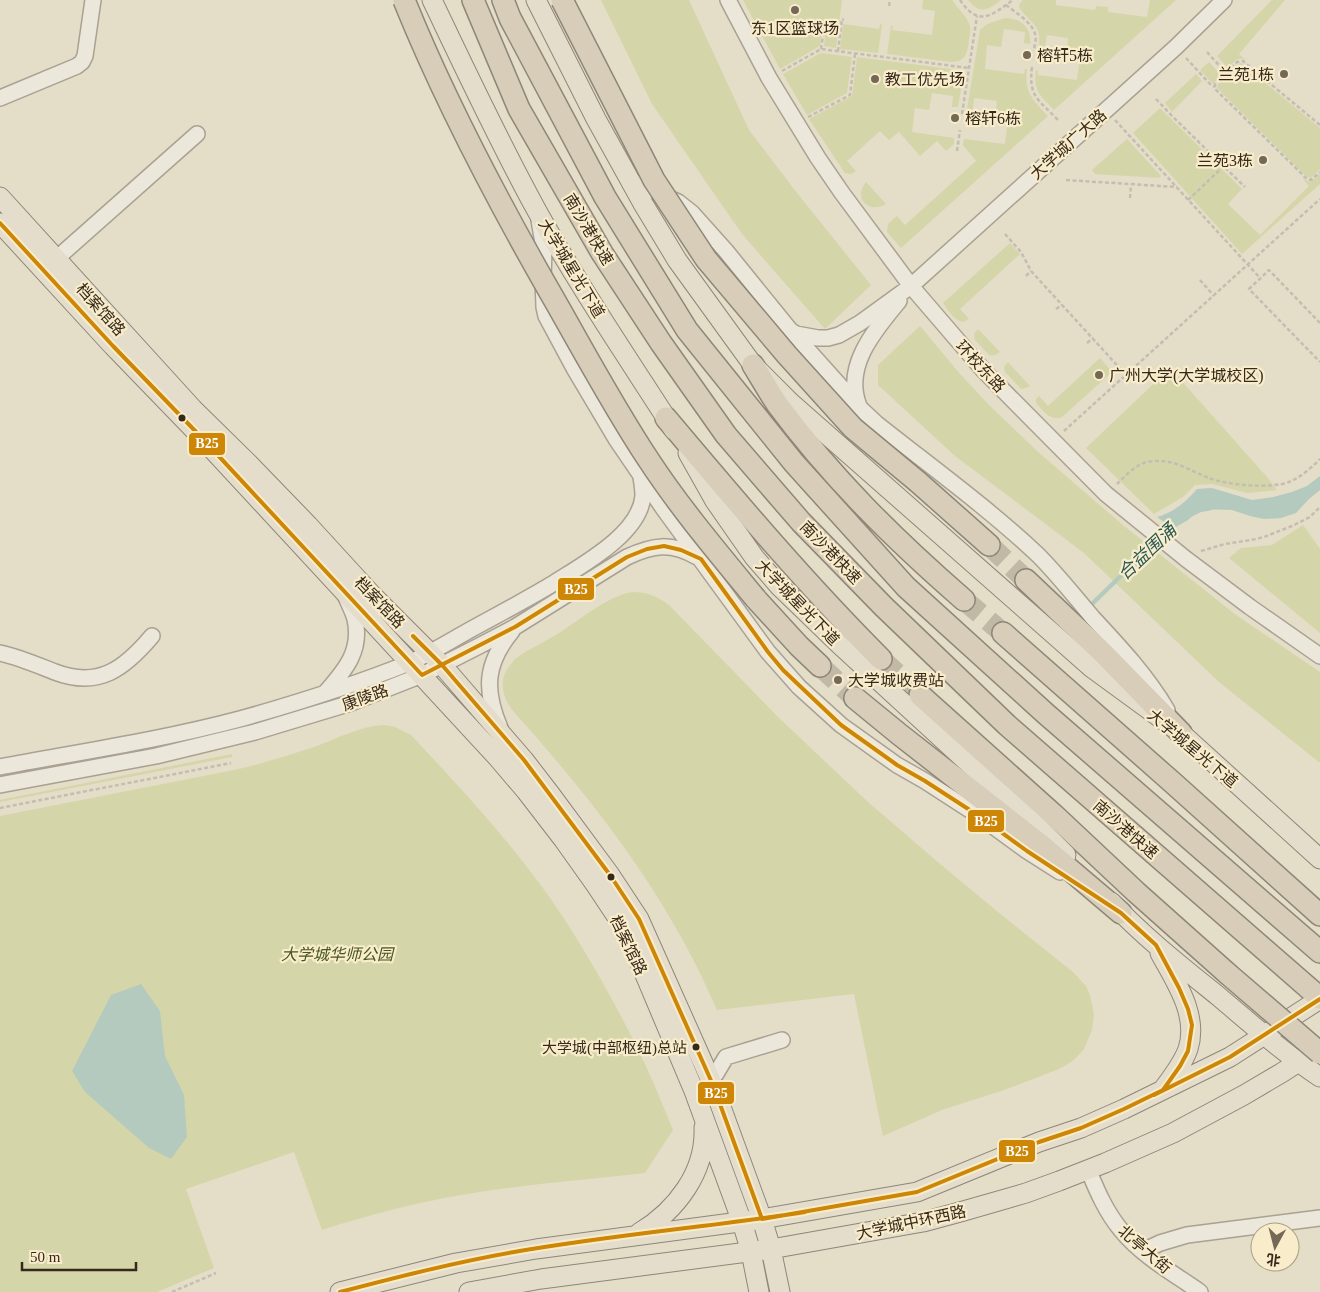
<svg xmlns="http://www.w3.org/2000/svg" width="1320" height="1292" font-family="'Times New Roman','Noto Sans SC',serif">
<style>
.green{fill:#d4d6a9}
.water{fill:#b4cabe}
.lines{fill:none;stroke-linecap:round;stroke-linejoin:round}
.stream{stroke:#b4cabe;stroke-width:4.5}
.highway-tunnel{stroke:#c1b9a5;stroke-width:21;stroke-dasharray:21 11;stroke-linecap:butt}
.minor-casing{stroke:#a9a192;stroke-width:18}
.major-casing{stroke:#8e8779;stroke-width:21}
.highway-casing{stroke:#8e8779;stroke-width:24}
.path{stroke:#c4beb2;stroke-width:2.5;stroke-dasharray:4 2.5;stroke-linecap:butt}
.minor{stroke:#ece7db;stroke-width:15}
.major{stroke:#e4ddcb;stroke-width:19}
.highway{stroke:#d8cdb9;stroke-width:21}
.highway-bridge-casing{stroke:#8e8779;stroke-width:24;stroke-linecap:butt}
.highway-bridge{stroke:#d8cdb9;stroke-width:21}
.bus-1-casing{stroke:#f8eccb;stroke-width:8}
.bus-1{stroke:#cd8606;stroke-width:4}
.poi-dot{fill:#746857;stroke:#f8eccb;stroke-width:2}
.bus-dot{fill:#37291a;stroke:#f8eccb;stroke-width:2}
.labels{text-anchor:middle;stroke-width:4.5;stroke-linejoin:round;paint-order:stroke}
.bus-label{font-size:15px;fill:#37291a;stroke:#f8eccb;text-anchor:end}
.poi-label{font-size:16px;fill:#37291a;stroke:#f8eccb;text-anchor:start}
.street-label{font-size:16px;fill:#37291a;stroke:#f8eccb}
.park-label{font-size:16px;font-style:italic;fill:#46561f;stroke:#f8eccb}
.water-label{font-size:18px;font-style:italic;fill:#285957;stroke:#f8eccb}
.line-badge{stroke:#f8eccb;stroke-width:2}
.badge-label{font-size:14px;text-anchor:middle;font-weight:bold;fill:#fff}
</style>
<rect width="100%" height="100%" fill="#e4ddc8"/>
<path class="green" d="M601 0H689L749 130 797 193 871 285 825 329 742 234 652 104Z
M743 0H842L836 48 824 46 826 29 822 28 820 46 780 69Z
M923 0H952C957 7 968 18 970 26 971 30 970 34 969 38 968 51 967 62 951 62L887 54 891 26H893L892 30 932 35 935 11 922 9Z
M968 0H1001C988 10 980 15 968 0Z
M1023 0H1056V5L1095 10 1096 6 1108 7V12L1147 17 1150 0H1176L1054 110C1041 96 1033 92 1036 70L1038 71V75L1077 80 1080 56 1067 55 1068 38 1047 35 1045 46 1039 45C1042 24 1028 22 1019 7L1020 3Z
M1272 0H1285L1239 54 1246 60C1237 56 1234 62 1228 68L1217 56Z
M1005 18C1021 18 1032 28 1030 44L1024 43 1025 32 1004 29 1001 47 987 45 985 69 1024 74 1025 69H1027C1024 93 1033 100 1048 116L901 248 887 232 888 224 897 216 905 225 976 161 963 145 964 139 1005 144 1008 120 995 118 997 101 974 98 973 109H967L980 30 987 24Z
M843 24 879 29 880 24 882 25 878 53 840 49Z
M821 53 852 57 847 93 807 115 783 74Z
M857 57 950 69 961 72 963 78 958 107H952L953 96 932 93 929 110 915 108 912 132 954 138V144L946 151 937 141 920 156 899 132 889 140 880 131 847 161 856 171 851 174 845 173 809 119 852 96Z
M1209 62 1221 75 1213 84 1200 70Z
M1241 63 1320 128V169L1311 178 1307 177 1217 88 1218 84 1238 64Z
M1196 74 1202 81 1172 112 1165 103Z
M1160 108 1242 189 1228 204 1260 235 1309 186 1302 178 1310 182 1320 174V184L1242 254 1133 133Z
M1127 139 1161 176 1159 178 1095 174 1092 170Z
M866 182 886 204C868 214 853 199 866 182Z
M1010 243 1020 254 960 309 969 319 963 322C954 320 948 311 943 303Z
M920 326 960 374 988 404 1037 451 1124 526 1236 615 1320 672V763L1219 682 1084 553 955 456 878 385V365Z
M978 329 1000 352C996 355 994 356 989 355L975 340 974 334Z
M1100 358 1112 372 1062 417C1051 422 1043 411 1036 403V399L1039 396 1048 406Z
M1008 362 1030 386 1026 388 1021 389 1005 372 1004 367Z
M1170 368 1267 477 1277 490 1247 493 1212 484 1195 485 1183 497 1154 514 1086 448Z
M1303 525 1320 549V633L1229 558 1241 548 1272 545Z
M633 592C647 592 657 596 669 605L778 717 868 802 939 863 998 912 1073 972 1086 986 1090 995 1094 1014 1092 1030 1084 1049 1076 1058 1068 1064 1059 1069 1004 1090 942 1110 883 1136 854 994 717 1010C669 897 594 801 513 711 504 699 499 685 506 671 508 667 512 663 515 659 528 649 545 642 559 633 579 620 611 594 633 592Z
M384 725 395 727 411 735C469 797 527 859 572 931 599 974 623 1018 645 1064 655 1086 664 1108 673 1130L645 1173C582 1180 518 1185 455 1196 411 1204 365 1216 322 1230L294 1152 186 1189 214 1268 157 1292H0V816L234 770C262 764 289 755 317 746 338 738 361 726 384 725Z
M232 754V757L0 802V800Z"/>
<path class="water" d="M1320 476V490L1309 499 1296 513 1281 518 1264 519 1250 516 1232 510 1200 509 1188 520 1176 527 1167 524 1157 517C1173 513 1187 501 1197 489L1212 488 1252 500 1273 497 1292 492 1307 486Z
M141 984 160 1011 165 1056 184 1095 187 1137 171 1159 149 1148 85 1092 72 1071 111 995Z"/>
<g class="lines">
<path class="stream" d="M1190 515 1200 510 1211 508
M1093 603 1169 529 1177 523"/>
<path class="highway-tunnel" d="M989 545 1026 580
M964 600 1003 633
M881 659 920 695
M820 666 855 698"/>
<g class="minor-casing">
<path id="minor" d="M728 0 769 78 818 158 842 193 911 286 984 371 1106 494 1186 559 1250 607 1320 656
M0 98 77 66 82 62 85 56 93 0
M629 180 678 202 692 213 726 251 790 330 860 408 876 423C930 466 987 507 1038 555 1058 575 1075 597 1093 618 1120 647 1147 676 1167 710
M539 220 544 249 543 280 544 307 546 316 561 344 575 370 616 439 663 508 768 652 799 687 841 725 897 765 925 781 979 816 1027 851 1060 872
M56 259 197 134
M791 331 796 334 818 338H828L839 335 860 323 911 286 1176 47 1224 0
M859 406C843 366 875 330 899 301
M0 653C19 657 37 665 55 672 99 689 125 668 152 636
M326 692C345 670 362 651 355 619 353 612 349 604 346 597
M500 728C484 690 485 664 512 631
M0 767C80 752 161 740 240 719 297 703 354 685 409 663 429 654 449 642 468 631 497 615 526 600 554 583 582 565 640 534 643 496 643 490 642 483 641 477
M0 785 156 756 255 732 351 703 422 675 479 646 515 627 627 557C653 545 671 542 697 557
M711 1082 726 1057 782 1040
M1088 1169C1097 1191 1106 1212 1121 1230 1142 1256 1173 1273 1200 1292
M1143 1251 1160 1243 1187 1235 1320 1218"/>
</g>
<g class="major-casing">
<path id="major" d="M432 0C466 71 499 142 537 211 579 286 627 357 674 430
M536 0 596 119 642 202 677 260 753 365 791 403 1092 668 1181 733 1320 859
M0 197 193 409 250 465 308 525 373 596 442 665 524 760 551 795 610 875 639 919 713 1085 762 1219 771 1249 780 1292
M0 223 113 346 201 437 497 757 526 791 563 839 595 884 627 932 694 1091 742 1222 751 1252 759 1292
M688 453 715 501 754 557 780 587 839 644 1036 825 1066 855
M1111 902C1144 937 1181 966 1218 996 1251 1024 1284 1053 1320 1077
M1160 953C1175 981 1199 1015 1188 1049 1183 1063 1173 1076 1164 1088
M639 1233C676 1211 706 1172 704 1127
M340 1292 456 1263 536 1249 762 1219 917 1192 1039 1142 1081 1128 1124 1109 1230 1057 1320 999
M469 1292 541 1279 771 1249 923 1222 960 1212 1026 1193 1059 1181 1105 1163 1173 1133 1244 1095 1283 1072 1306 1057"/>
</g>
<g class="highway-casing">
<path id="highway" d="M473 0 519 109 602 253 661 343 726 435 801 522 884 607 1007 725 1320 998
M503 0 510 18 605 197 687 330 794 463 906 587 1046 714 1320 952
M753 365C761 378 769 392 777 404 832 478 895 540 964 600
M666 418C735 500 805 583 881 659
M918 482 989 545
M1026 580 1102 652 1181 733
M756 599 799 646 820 666
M1003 633 1172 782 1320 915
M920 695 1054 815 1136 892 1228 974
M855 698 899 734 1042 846 1121 913"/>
</g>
<path class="path" d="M960 0C978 27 991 16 1013 0
M1006 5C1015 12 1032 22 1035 34 1037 39 1034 46 1034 51
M889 6 890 0
M821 49 824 28
M838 51 842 19 844 20
M1207 52 1226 73
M1186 58 1210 84 1215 87
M1032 67C1028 97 1039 100 1058 120
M782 71 821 49 969 68
M1156 99 1172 116 1245 187
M962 114 977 16
M808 117 850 95 855 54
M1115 120 1260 278
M1320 125 1243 61 1237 62 1215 84V89L1307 179 1311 180 1320 172
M957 151 960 130
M1066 180 1177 187
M1130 198 1131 185
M1188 200 1224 166
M1005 234 1021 252 1031 271 1126 375
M1026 276 1031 271
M1200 280 1214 296
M1056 309 1062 305
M1320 323 1269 270 1249 289 1320 362
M1087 343 1093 338
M1064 431 1320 199
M1117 484C1125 476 1135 465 1147 462 1172 457 1188 470 1209 478 1226 485 1272 489 1289 482 1301 477 1311 468 1320 459
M1201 551 1225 544 1251 540 1264 537 1292 526 1310 517 1320 507
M0 808 231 763
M172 1292 216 1273"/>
<use href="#minor" class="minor"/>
<use href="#major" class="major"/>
<use href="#highway" class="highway"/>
<g class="highway-bridge-casing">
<path id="highway-bridge" d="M404 0C444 99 494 194 547 287 580 344 611 403 648 459 680 508 719 554 756 599
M562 0 654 180 706 259 787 355 853 428 918 482
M1228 974 1320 1053"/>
</g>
<use href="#highway-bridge" class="highway-bridge"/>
<g class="bus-1-casing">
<path id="bus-1" d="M0 223 113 346 201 437 422 675 515 627 627 557 647 549 664 546 681 550 701 559 768 652 783 670 841 725 897 765 925 781 979 816 1027 851 1121 913 1156 945 1179 988 1188 1009 1192 1025 1188 1051 1180 1066 1163 1090 1124 1109 1081 1128 1039 1142 917 1192 762 1219
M413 636 442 665 524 760 610 875 639 919 713 1085 762 1219
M1154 1095 1230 1057 1320 999
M340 1292C398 1277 456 1262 514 1252 611 1235 708 1227 805 1212"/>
</g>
<use href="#bus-1" class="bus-1"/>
</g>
<g class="poi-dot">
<circle cx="795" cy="10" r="5"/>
<circle cx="1027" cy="55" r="5"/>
<circle cx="1284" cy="74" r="5"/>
<circle cx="875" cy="79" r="5"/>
<circle cx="955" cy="118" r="5"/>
<circle cx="1263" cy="160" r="5"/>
<circle cx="1099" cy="375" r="5"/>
<circle cx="838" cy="680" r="5"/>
</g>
<g class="bus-dot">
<circle cx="182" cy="418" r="4.5"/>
<circle cx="611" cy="877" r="4.5"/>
<circle cx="696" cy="1047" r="4.5"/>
</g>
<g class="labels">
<g class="bus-label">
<text x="687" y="1053">大学城(中部枢纽)总站</text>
</g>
<g class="poi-label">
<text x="795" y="34" text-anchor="middle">东1区篮球场</text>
<text x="1037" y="61">榕轩5栋</text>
<text x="1274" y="80" text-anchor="end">兰苑1栋</text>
<text x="885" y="85">教工优先场</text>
<text x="965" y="124">榕轩6栋</text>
<text x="1253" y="166" text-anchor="end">兰苑3栋</text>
<text x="1109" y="381">广州大学(大学城校区)</text>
<text x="848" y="686">大学城收费站</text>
</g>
<g class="street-label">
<text transform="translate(1068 144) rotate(-42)" y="6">大学城广大路</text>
<text transform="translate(589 229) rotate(59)" y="6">南沙港快速</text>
<text transform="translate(572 268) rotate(59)" y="6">大学城星光下道</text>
<text transform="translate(101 309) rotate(48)" y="6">档案馆路</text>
<text transform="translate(981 366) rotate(47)" y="6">环校东路</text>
<text transform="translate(831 552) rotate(46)" y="6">南沙港快速</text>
<text transform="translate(380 602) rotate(46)" y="6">档案馆路</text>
<text transform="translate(798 602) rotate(46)" y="6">大学城星光下道</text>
<text transform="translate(365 697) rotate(-20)" y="6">康陵路</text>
<text transform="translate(1193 748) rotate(40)" y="6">大学城星光下道</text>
<text transform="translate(1126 829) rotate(41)" y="6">南沙港快速</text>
<text transform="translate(629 945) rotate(64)" y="6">档案馆路</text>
<text transform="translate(911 1222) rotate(-12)" y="6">大学城中环西路</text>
<text transform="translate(1145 1249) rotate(41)" y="6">北亭大街</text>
</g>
<g class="park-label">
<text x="337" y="960">大学城华师公园</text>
</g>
<g class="water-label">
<text transform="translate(1147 552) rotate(-43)" y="6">合益围涌</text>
</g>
</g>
<g class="line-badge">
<rect x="188" y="432" width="38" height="24" rx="5" fill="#cd8606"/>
<rect x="557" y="577" width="38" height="24" rx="5" fill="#cd8606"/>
<rect x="967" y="809" width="38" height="24" rx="5" fill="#cd8606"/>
<rect x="697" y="1081" width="38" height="24" rx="5" fill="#cd8606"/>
<rect x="998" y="1139" width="38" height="24" rx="5" fill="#cd8606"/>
</g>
<g class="badge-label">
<text x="207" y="448">B25</text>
<text x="576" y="594">B25</text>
<text x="986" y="826">B25</text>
<text x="716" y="1098">B25</text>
<text x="1017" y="1156">B25</text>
</g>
<g transform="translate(1275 1247) rotate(187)"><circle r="24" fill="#f8eccb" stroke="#ab9e84"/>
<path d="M0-4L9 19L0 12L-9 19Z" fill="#746857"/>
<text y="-8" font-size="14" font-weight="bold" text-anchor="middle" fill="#37291a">北</text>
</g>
<path d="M22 1262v8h114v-8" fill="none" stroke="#37291a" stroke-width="2.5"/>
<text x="30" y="1262" font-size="15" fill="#37291a" stroke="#f8eccb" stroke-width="4" paint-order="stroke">50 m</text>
</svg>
